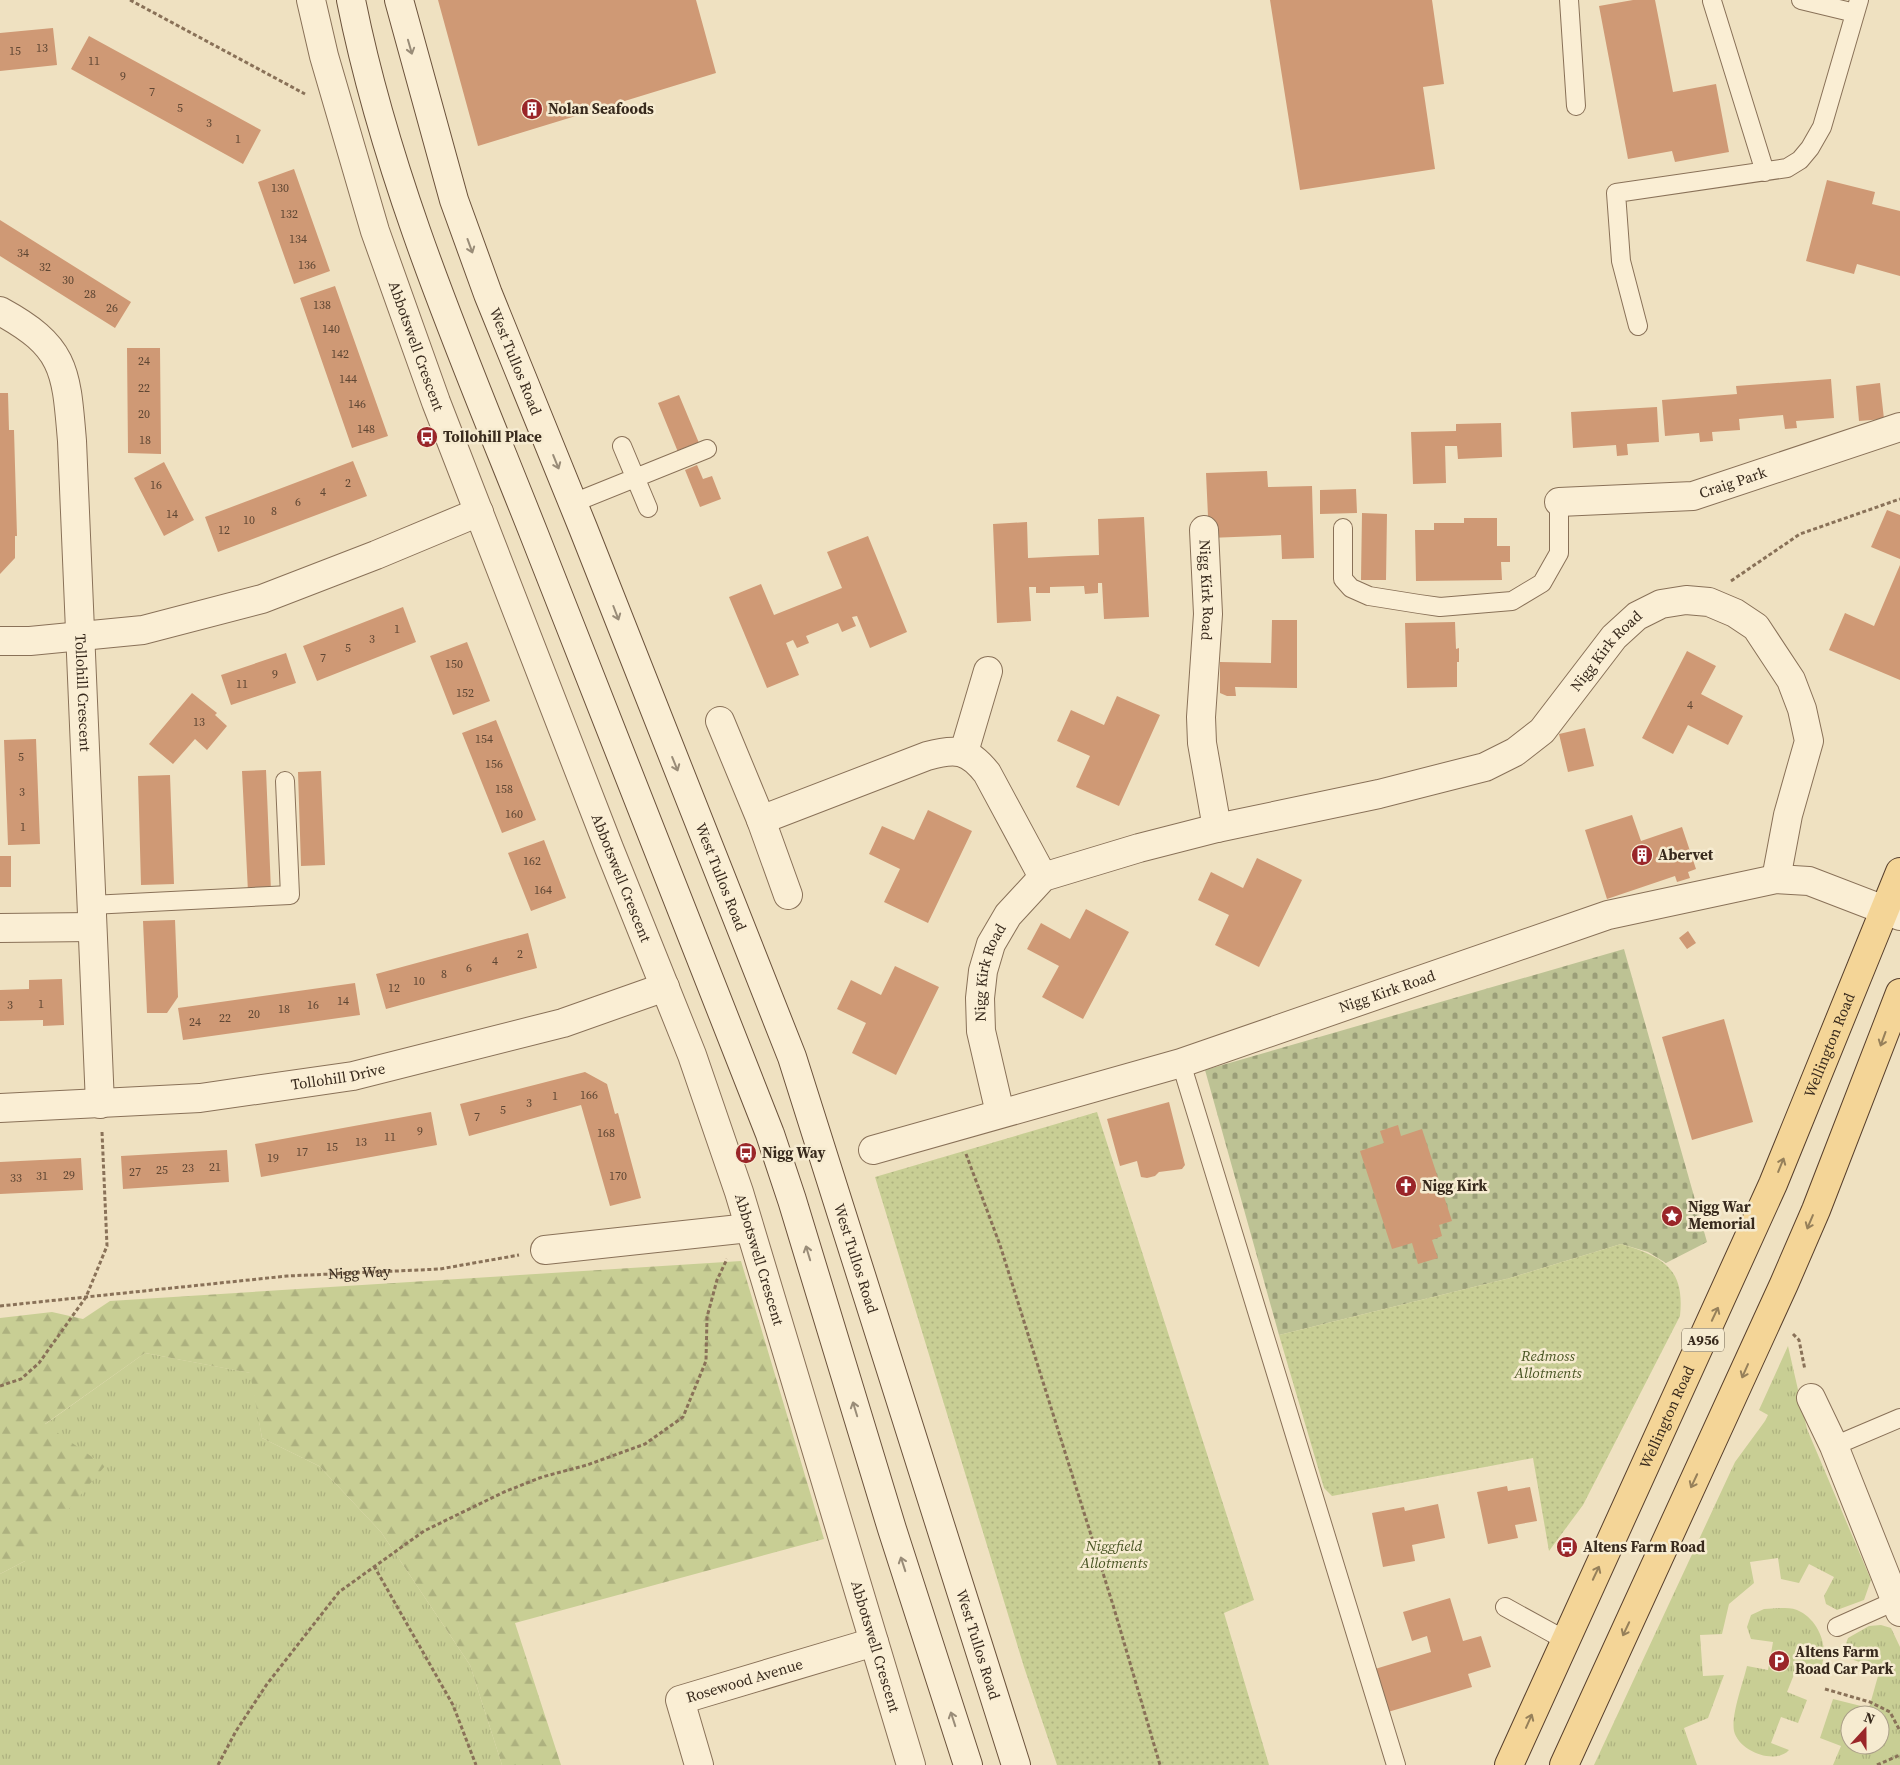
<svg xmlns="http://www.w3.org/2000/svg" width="1900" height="1765" font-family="'Source Serif 4',serif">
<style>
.grass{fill:url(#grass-tufts);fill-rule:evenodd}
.forest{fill:url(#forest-firs)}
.cemetery{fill:url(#cemetery-stones)}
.park{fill:url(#park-dots)}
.building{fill:#cf9975}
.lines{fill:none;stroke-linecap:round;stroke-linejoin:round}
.service-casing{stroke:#897158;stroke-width:20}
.minor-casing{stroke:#897158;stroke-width:30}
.tertiary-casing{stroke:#897158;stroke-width:30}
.secondary-casing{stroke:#6b523b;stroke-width:30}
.primary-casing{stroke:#573f2c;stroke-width:30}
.path{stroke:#897158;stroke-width:3;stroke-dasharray:4 2.5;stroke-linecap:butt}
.service{stroke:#faeed4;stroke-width:18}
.minor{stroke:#faeed4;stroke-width:28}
.tertiary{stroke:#faeed4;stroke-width:28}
.secondary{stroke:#faeed4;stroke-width:28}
.primary{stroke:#f4d597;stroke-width:28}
.oneway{stroke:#998c78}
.oneway2{stroke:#96805a}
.labels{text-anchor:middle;stroke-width:5;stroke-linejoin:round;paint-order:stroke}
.number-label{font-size:12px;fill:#5e4633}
.shield{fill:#f6ebd0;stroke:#716453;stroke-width:1}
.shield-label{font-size:14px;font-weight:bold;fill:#382a1d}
.poi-label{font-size:15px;font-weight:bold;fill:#382a1d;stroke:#f6ebd0;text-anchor:start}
.street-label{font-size:15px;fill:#382a1d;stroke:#f6ebd0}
.park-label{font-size:15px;font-style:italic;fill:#495523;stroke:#f6ebd0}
</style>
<defs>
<pattern id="grass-tufts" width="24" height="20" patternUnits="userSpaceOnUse" patternTransform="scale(1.25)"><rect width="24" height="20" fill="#c8ce94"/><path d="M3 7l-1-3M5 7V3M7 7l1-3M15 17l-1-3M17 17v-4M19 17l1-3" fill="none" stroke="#adb17f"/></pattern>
<pattern id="forest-firs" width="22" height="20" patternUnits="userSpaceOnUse" patternTransform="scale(1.25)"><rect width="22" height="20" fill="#c8ce94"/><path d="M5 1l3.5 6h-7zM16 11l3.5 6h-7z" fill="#adb17f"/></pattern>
<pattern id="cemetery-stones" width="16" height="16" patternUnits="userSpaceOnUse" patternTransform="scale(1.25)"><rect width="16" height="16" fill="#bdc294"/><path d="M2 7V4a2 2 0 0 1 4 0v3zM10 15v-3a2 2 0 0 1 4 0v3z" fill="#9b9e78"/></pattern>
<pattern id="park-dots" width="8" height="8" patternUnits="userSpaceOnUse" patternTransform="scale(1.25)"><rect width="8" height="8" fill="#c8ce94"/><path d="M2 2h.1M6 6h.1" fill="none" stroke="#adb17f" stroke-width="1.8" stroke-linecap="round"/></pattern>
</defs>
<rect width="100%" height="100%" fill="#efe1c1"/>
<path class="grass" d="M1788 1346 1807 1429 1871 1580 1864 1600 1837 1610 1826 1604 1824 1596 1834 1577 1809 1564 1799 1583 1781 1579 1778 1558 1750 1562 1754 1583 1729 1604 1722 1634 1700 1635 1703 1676 1724 1675 1708 1718 1684 1728 1697 1765H1594L1735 1462 1765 1421 1768 1415 1759 1410Z
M145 1353 251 1373 262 1438 319 1466 381 1532 470 1665 502 1765H0V1574L25 1561 44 1425Z
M1781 1608C1786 1608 1792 1608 1797 1610 1821 1620 1832 1654 1817 1674L1797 1667 1787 1692 1807 1700 1798 1723 1781 1717 1771 1743 1789 1750C1776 1765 1739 1752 1734 1731 1731 1715 1743 1683 1747 1666L1768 1670 1773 1642 1751 1639 1747 1627 1751 1615 1764 1609Z
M1881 1625 1891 1628 1900 1647V1765H1833L1841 1746 1820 1738 1833 1699 1869 1708 1880 1669 1845 1657 1844 1649 1848 1638 1869 1626ZM1850 1715H1880V1745H1850Z"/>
<path class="forest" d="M741 1261 824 1539 515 1623 561 1765H502L470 1665 381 1532 319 1466 262 1438 250 1373 145 1353 45 1424 105 1466 25 1561 0 1574V1318L52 1312 83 1319 110 1301Z"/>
<path class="cemetery" d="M1624 949 1707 1242 1666 1263 1648 1252 1621 1244 1510 1278 1279 1335 1205 1070Z"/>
<path class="park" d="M1097 1112 1254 1600 1224 1613 1269 1765H1057L1024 1667 875 1177Z
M1621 1244C1663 1257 1685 1268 1680 1316L1583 1505 1549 1551 1533 1458 1332 1496 1324 1488 1279 1335 1510 1278Z"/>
<path class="building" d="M438 0H696L716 73 478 146Z
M1270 0H1432L1444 84 1423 87 1435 169 1300 190Z
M1633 0H1655L1673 92 1716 84 1729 152 1675 162 1672 151 1628 159 1599 6Z
M53 28 57 65 0 71V33Z
M89 36 261 130 243 164 71 69Z
M294 169 330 271 294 284 258 182Z
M1827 180 1875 192 1872 204 1900 211V276L1857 264 1854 274 1806 261Z
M0 220 131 302 115 328 0 256Z
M335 286 388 436 352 448 300 298Z
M127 348H160L161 454 128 453Z
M1831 379 1834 418 1796 421 1797 428 1785 429 1783 415 1739 419 1740 430 1712 432 1713 441 1700 442 1699 433 1665 436 1662 400 1737 394 1736 386Z
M1880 383 1884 419 1859 421 1856 386Z
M0 393H8L9 430H14L17 536H15V558L0 574Z
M679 395 699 443 678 452 658 403Z
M1657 407 1659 442 1627 444 1628 455 1617 456 1616 445 1573 448 1571 412Z
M1501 423 1502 457 1458 459 1457 446H1445L1446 483 1413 484 1411 432 1456 431V424Z
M353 461 367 496 218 552 205 517Z
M164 462 194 520 164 536 134 478Z
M697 465 703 479 712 476 721 499 700 507 685 470Z
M1267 471 1268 487 1312 486 1314 558 1282 559 1281 535 1209 538 1206 473Z
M1356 489 1357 513 1320 514V490Z
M1887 510 1900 515V559L1871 547Z
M1362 513 1387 514 1386 580H1361Z
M1144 517 1149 617 1104 619 1102 583H1098V593L1085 594 1084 586 1050 587V593H1036V587H1029L1031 621 997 623 993 524 1027 522 1028 558 1069 556 1099 555 1098 519Z
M1464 518H1497V546H1510V562H1501L1502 580 1416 581 1415 530H1434V523H1464Z
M868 536 907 632 870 648 857 616 852 617 856 626 842 632 838 623 806 636 809 643 797 648 793 640 786 643 799 675 767 688 729 597 761 584 774 615 842 588 827 552Z
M1900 565V680L1829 650 1845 613 1874 626Z
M403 607 416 642 317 681 303 646Z
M1272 620H1297V688L1235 687 1236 696H1227L1220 693V662L1271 663Z
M1455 622 1456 649 1459 648V662H1457V687L1407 688 1405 623Z
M467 642 490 701 453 715 430 656Z
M1687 651 1716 666 1701 694 1743 716 1728 745 1688 725 1673 754 1642 738Z
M286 653 296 683 231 705 221 675Z
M192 693 217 713 215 715 227 726 207 750 195 739 173 764 149 744Z
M1117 696 1160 715 1119 806 1076 787 1090 756 1057 741 1071 710 1104 725Z
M496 720 536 820 502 833 462 733Z
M1585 728 1594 766 1568 772 1559 734Z
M36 739 40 844 8 845 4 740Z
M266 770 271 891 248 892 242 771Z
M321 771 325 865 301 866 298 772Z
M170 775 174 884 141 885 138 776Z
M928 810 972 831 928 923 884 902 900 869 869 854 882 826 914 840Z
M1632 815 1641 841 1682 827 1696 869 1688 872 1690 878 1677 882 1675 876 1607 899 1585 830Z
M544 840 566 898 531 911 508 853Z
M0 856H11V887H0Z
M1257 858 1302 880 1259 967 1215 945 1229 915 1198 900 1211 872 1243 888Z
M1086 909 1129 932 1083 1019 1042 997 1059 966 1027 949 1041 923 1070 939Z
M175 920 178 997 167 1013H147L143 921Z
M1688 931 1696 943 1687 949 1679 938Z
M528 933 537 968 386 1009 376 974Z
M895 966 939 987 896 1075 852 1053 866 1023 837 1009 851 980 881 995Z
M62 979 64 1025 43 1026V1020L0 1021V990L29 989V980Z
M355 983 360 1015 183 1040 178 1008Z
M1724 1019 1753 1122 1692 1140 1662 1037Z
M585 1072 607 1084 615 1114 618 1113 641 1198 610 1206 581 1105 469 1136 460 1104Z
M1169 1102 1185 1165 1182 1169 1159 1172 1155 1176 1147 1178 1141 1177 1137 1161 1120 1166 1107 1119Z
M431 1112 437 1145 261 1177 255 1144Z
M1398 1125 1401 1136 1422 1129 1452 1221 1439 1225 1442 1236 1432 1240 1438 1258 1418 1264 1412 1243 1392 1249 1360 1151 1384 1143 1380 1131Z
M227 1150 229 1182 123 1189 121 1156Z
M81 1158 83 1190 0 1194V1162Z
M1507 1486 1508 1491 1530 1487 1537 1521 1515 1525 1518 1538 1488 1544 1477 1492Z
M1438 1504 1445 1538 1412 1545 1415 1561 1383 1567 1372 1513 1404 1507 1405 1511Z
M1450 1598 1463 1641 1481 1636 1491 1667 1468 1674 1472 1687 1388 1712 1375 1669 1431 1652 1427 1636 1412 1641 1403 1612Z"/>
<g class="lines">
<g class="service-casing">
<path id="service" d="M1569 0 1576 106
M1801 0 1855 13
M1712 1 1765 172
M1638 326 1621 261 1616 193 1787 168 1800 160 1810 148 1822 127 1859 0
M622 446 648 508
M573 503 707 449
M1343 528V579L1351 588 1369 596 1419 604 1440 607 1512 601 1542 583 1559 553V502
M91 905 290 895 285 781
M1181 1063 1396 1765
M1834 1446 1900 1418
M1505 1607 1565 1640
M1837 1627 1895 1601"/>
</g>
<g class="minor-casing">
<g id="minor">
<path id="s2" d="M0 311C66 347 66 370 72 441L100 1104"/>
<path id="s3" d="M1559 502 1693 496 1900 427"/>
<path id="s4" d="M1204 530 1208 614 1201 717 1202 743 1217 828"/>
<path d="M0 641H30L143 630 262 599 376 555 479 512"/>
<path d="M720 721 761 820 788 895"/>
<path d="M964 752 988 671"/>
<path d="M761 820 927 756C956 748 968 749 987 773L1043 877"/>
<path d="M0 928 92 927"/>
<path id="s5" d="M0 1108 200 1098 353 1076 563 1023 665 987"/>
<path id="s6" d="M1000 1113 981 1031 980 998 983 971 991 944 1008 915 1043 877 1139 848 1217 828 1379 794 1485 767 1515 752 1542 731 1614 637 1637 616 1661 604 1686 600 1709 602 1735 613 1756 627 1791 680 1802 709 1809 741 1788 815 1776 879"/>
<path id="s7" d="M873 1150 1181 1063 1608 915 1776 879 1809 881 1900 916"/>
<path d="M545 1250 749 1228"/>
<path d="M1811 1398 1834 1446 1900 1612"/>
<path id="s8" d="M699 1765 680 1700 874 1642"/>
</g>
</g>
<g class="tertiary-casing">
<g id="tertiary">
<path id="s9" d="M311 0 324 56 375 231 436 402 609 848 692 1055 739 1192 911 1765"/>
</g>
</g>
<g class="secondary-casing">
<g id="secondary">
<path d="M351 0C388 185 465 360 534 534 614 734 692 934 770 1134L792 1200 892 1529 968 1765"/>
<path id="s10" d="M399 0 454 200 488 294 583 528 792 1057 1016 1765"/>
</g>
</g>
<g class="primary-casing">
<g id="primary">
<path id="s11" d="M1509 1765 1773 1184 1900 872"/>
<path d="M1564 1765 1784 1284 1816 1210 1900 993"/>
</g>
</g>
<g class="path">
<path d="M130 0 305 94"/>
<path d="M1731 581 1800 534 1900 499"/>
<path d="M966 1154 1000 1245 1113 1605 1160 1765"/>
<path id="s1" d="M0 1306 287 1276 440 1269 519 1255"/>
<path d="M1793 1334 1799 1340 1805 1370"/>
<path d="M0 1386 21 1379 39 1363 86 1297 107 1246 102 1132"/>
<path d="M374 1566 453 1705 476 1765"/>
<path d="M1825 1689 1870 1702 1890 1712 1900 1731"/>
<path d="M218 1765 236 1731 267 1684 339 1592 424 1531 504 1492 542 1477 587 1465 645 1444 683 1417 706 1361 707 1317 717 1280 727 1259"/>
<path d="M1877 1765 1900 1755"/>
</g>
<use href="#service" class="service"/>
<use href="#minor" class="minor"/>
<use href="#tertiary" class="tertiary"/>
<use href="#secondary" class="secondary"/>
<use href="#primary" class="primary"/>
</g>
<defs><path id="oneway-shaft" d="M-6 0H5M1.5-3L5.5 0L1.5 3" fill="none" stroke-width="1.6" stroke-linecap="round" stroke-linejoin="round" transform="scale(1.25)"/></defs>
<g class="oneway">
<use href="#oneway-shaft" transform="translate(410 47) rotate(74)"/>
<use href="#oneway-shaft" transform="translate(470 246) rotate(70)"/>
<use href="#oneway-shaft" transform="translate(556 462) rotate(68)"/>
<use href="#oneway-shaft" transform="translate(616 613) rotate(69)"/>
<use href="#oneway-shaft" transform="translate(675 764) rotate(68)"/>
<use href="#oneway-shaft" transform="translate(808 1253) rotate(-107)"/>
<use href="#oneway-shaft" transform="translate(855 1409) rotate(-107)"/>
<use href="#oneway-shaft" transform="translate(903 1564) rotate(-108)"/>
<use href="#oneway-shaft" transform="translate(953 1719) rotate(-108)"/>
</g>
<g class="oneway2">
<use href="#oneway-shaft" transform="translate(1883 1039) rotate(110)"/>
<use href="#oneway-shaft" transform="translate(1781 1165) rotate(-68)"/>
<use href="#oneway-shaft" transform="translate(1810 1222) rotate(113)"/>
<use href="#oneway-shaft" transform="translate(1715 1314) rotate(-65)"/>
<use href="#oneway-shaft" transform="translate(1745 1371) rotate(114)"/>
<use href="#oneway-shaft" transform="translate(1694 1481) rotate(115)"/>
<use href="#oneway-shaft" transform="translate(1596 1573) rotate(-65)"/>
<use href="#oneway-shaft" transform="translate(1626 1629) rotate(115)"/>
<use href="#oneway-shaft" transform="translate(1529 1721) rotate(-66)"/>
</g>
<defs>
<g id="building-disc" transform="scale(1.125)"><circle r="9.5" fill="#9a2629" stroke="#f6ebd0"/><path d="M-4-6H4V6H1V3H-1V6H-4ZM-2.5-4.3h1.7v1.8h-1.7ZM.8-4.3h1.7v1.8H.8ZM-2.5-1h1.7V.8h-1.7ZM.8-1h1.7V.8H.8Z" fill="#fff"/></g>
<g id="bus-disc" transform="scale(1.125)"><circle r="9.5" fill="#9a2629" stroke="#f6ebd0"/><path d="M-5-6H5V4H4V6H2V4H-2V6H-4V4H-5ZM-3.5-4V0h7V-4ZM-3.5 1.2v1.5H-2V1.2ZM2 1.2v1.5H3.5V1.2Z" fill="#fff"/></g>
<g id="church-disc" transform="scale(1.125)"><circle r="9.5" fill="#9a2629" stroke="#f6ebd0"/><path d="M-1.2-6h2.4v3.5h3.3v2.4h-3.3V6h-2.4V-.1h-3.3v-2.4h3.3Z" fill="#fff"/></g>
<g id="sight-disc" transform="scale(1.125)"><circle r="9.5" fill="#9a2629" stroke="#f6ebd0"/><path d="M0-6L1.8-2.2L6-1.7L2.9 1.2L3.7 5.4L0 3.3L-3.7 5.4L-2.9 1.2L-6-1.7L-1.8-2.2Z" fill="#fff"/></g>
<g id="parking-disc" transform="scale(1.125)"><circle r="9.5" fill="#9a2629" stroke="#f6ebd0"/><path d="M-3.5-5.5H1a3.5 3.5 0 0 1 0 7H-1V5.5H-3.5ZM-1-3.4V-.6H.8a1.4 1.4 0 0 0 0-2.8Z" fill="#fff"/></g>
</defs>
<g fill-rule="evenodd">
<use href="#building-disc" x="532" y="109"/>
<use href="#bus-disc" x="427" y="437"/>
<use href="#building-disc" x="1642" y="855"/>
<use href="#bus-disc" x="746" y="1153"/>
<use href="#church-disc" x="1406" y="1186"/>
<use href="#sight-disc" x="1672" y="1216"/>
<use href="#bus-disc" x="1567" y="1547"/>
<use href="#parking-disc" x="1779" y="1661"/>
</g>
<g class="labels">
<g class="number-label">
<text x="42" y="52">13</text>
<text x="15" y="55">15</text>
<text x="94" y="65">11</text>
<text x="123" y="80">9</text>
<text x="152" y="96">7</text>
<text x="180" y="112">5</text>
<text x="209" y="127">3</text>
<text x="238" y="143">1</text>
<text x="280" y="192">130</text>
<text x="289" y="218">132</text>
<text x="298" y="243">134</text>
<text x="23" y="257">34</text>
<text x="307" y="269">136</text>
<text x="45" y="271">32</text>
<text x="68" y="284">30</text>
<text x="90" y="298">28</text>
<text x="322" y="309">138</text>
<text x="112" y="312">26</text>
<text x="331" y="333">140</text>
<text x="340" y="358">142</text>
<text x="144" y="365">24</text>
<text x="348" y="383">144</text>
<text x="144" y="392">22</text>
<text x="357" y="408">146</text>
<text x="144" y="418">20</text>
<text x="366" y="433">148</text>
<text x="145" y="444">18</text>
<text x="348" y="487">2</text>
<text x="156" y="489">16</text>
<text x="323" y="496">4</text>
<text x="298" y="506">6</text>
<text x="274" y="515">8</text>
<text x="172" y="518">14</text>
<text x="249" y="524">10</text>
<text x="224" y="534">12</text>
<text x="397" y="633">1</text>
<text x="372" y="643">3</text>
<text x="348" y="652">5</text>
<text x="323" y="662">7</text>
<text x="454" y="668">150</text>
<text x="275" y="678">9</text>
<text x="242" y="688">11</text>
<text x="465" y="697">152</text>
<text x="1690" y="709">4</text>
<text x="199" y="726">13</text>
<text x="484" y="743">154</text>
<text x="21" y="761">5</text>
<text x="494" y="768">156</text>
<text x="504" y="793">158</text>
<text x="22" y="796">3</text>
<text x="514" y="818">160</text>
<text x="23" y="831">1</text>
<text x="532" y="865">162</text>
<text x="543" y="894">164</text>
<text x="520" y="958">2</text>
<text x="495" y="965">4</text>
<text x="469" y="972">6</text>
<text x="444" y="978">8</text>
<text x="419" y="985">10</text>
<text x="394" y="992">12</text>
<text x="343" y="1005">14</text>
<text x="41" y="1008">1</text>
<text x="10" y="1009">3</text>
<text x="313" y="1009">16</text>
<text x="284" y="1013">18</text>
<text x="254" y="1018">20</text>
<text x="225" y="1022">22</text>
<text x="195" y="1026">24</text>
<text x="589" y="1099">166</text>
<text x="555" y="1100">1</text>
<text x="529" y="1107">3</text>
<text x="503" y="1114">5</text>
<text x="477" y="1121">7</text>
<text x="420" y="1135">9</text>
<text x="606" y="1137">168</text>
<text x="390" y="1141">11</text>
<text x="361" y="1146">13</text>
<text x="332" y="1151">15</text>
<text x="302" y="1156">17</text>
<text x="273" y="1162">19</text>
<text x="215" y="1171">21</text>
<text x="188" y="1172">23</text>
<text x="162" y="1174">25</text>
<text x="135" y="1176">27</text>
<text x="69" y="1179">29</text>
<text x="42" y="1180">31</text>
<text x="618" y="1180">170</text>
<text x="16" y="1182">33</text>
</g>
<rect class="shield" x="1682" y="1328.5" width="42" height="23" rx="4"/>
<g class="shield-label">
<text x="1703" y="1345">A956</text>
</g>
<g class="poi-label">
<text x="548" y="114">Nolan Seafoods</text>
<text x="443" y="442">Tollohill Place</text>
<text x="1658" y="860">Abervet</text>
<text x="762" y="1158">Nigg Way</text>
<text x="1422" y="1191">Nigg Kirk</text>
<text x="1688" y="1212">Nigg War<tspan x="1688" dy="17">Memorial</tspan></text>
<text x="1583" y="1552">Altens Farm Road</text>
<text x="1795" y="1657">Altens Farm<tspan x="1795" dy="17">Road Car Park</tspan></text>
</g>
<g class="street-label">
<text dy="5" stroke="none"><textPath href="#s9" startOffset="362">Abbotswell Crescent</textPath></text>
<text dy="5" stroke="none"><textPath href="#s10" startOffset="380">West Tullos Road</textPath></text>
<text dy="5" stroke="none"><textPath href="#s3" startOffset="176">Craig Park</textPath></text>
<text dy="5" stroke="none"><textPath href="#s4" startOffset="60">Nigg Kirk Road</textPath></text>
<text dy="5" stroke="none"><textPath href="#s6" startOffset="884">Nigg Kirk Road</textPath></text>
<text dy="5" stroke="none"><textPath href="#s2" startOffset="411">Tollohill Crescent</textPath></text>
<text dy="5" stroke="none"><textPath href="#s10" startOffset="935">West Tullos Road</textPath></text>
<text dy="5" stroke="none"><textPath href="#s9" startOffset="932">Abbotswell Crescent</textPath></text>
<text dy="5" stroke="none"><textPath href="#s6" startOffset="144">Nigg Kirk Road</textPath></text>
<text dy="5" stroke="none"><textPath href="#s7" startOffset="538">Nigg Kirk Road</textPath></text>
<text dy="5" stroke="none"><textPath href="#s11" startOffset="788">Wellington Road</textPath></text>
<text dy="5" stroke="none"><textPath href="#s5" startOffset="340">Tollohill Drive</textPath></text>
<text dy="5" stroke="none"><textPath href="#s9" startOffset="1338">Abbotswell Crescent</textPath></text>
<text dy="5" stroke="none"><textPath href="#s10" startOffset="1340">West Tullos Road</textPath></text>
<text dy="5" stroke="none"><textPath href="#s1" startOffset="361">Nigg Way</textPath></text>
<text dy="5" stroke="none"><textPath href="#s11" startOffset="382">Wellington Road</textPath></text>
<text dy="5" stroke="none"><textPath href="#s10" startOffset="1745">West Tullos Road</textPath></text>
<text dy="5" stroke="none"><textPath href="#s9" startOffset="1742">Abbotswell Crescent</textPath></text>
<text dy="5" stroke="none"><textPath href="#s8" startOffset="135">Rosewood Avenue</textPath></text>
</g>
<g class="park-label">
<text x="1548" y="1361">Redmoss<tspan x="1548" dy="17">Allotments</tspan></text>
<text x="1114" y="1551">Niggfield<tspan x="1114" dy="17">Allotments</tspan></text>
</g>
</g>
<g transform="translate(1865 1730) rotate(21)"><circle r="24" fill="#f6ebd0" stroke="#aa9e88"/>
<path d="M0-4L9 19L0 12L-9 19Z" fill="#9a2629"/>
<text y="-8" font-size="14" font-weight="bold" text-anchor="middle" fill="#382a1d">N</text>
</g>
</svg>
